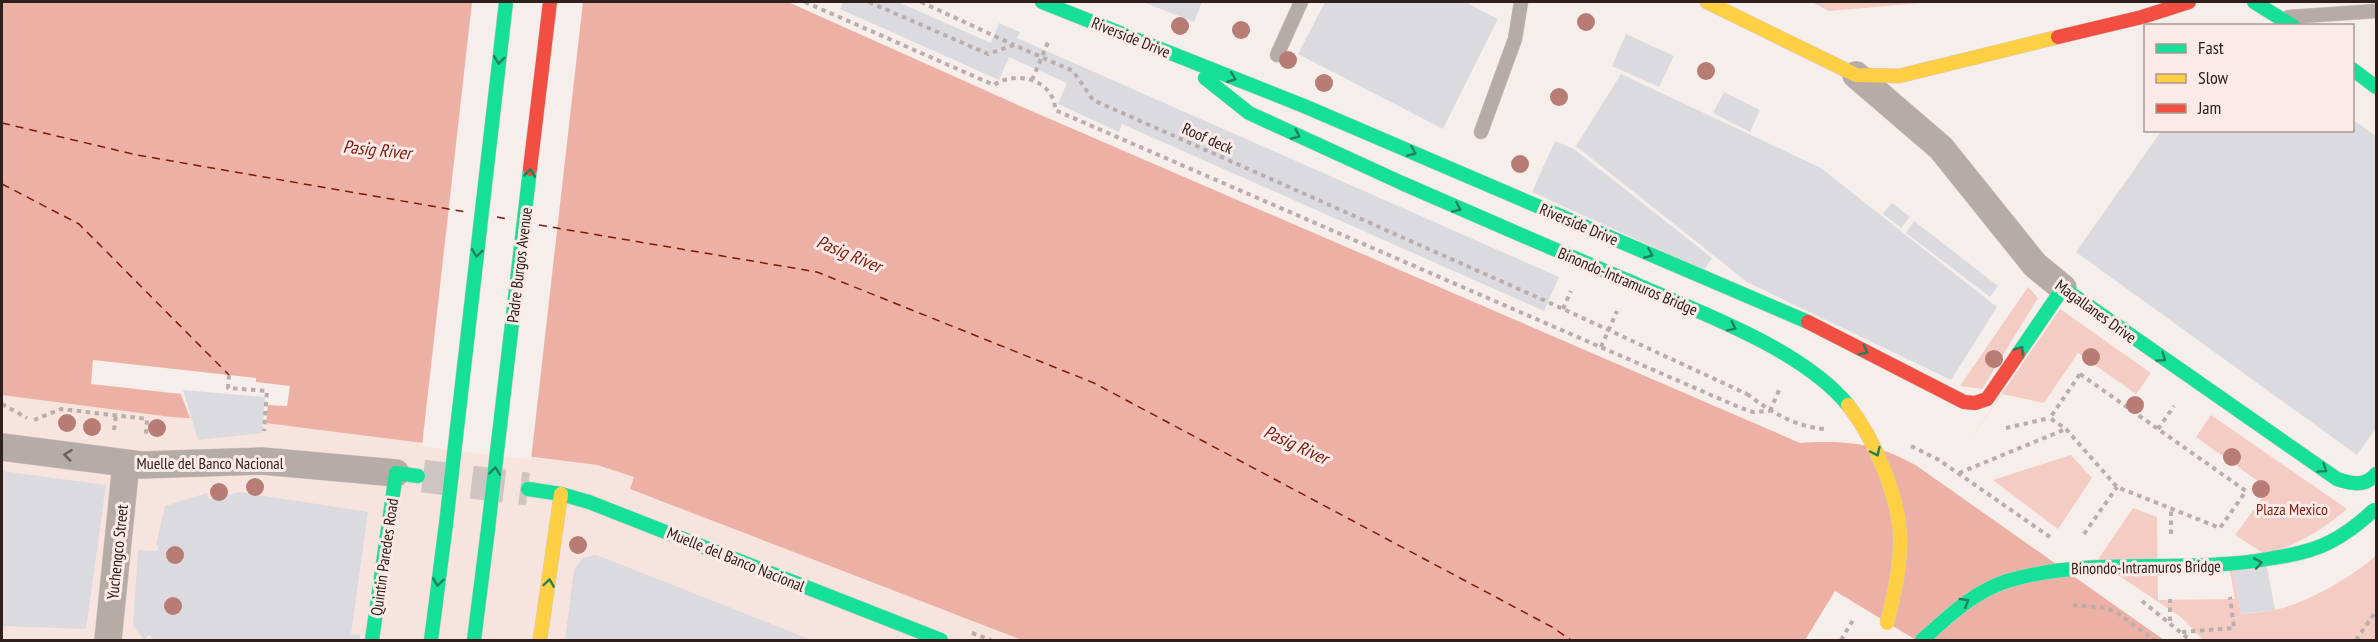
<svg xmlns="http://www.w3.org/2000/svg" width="2378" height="642" font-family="'PT Sans Narrow',sans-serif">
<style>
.built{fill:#f8e4df}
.green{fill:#f5ccc3}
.water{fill:#edb0a4}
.pier{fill:#f6eeeb}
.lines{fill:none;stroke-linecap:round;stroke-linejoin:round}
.ferry{stroke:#7d1a0c;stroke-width:1.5;stroke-dasharray:8 6;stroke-linecap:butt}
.building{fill:#dbdbdf}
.secondary-tunnel{stroke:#cec5c2;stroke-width:33;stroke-dasharray:33 16;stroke-linecap:butt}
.lane-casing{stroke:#d1cac7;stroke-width:15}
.street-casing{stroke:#d1cac7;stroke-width:28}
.fast-casing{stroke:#d1cac7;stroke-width:15}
.slow-casing{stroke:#d1cac7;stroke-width:15}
.jam-casing{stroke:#d1cac7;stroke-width:15}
.path{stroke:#b9aeac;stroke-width:4;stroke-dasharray:4.5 4.5;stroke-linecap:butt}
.lane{stroke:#b7aba8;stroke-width:14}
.street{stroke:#b7aba8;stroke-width:27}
.fast{stroke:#16e098;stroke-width:14}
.slow{stroke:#ffcf43;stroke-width:14}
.jam{stroke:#f24e42;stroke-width:14}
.fast-bridge-casing{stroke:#d1cac7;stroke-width:15;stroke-linecap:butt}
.slow-bridge-casing{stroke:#d1cac7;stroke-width:15;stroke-linecap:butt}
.jam-bridge-casing{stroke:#d1cac7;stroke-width:15;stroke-linecap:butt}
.path-bridge{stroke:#b9aeac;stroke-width:4;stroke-dasharray:4.5 4.5;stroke-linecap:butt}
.fast-bridge{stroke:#16e098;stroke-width:14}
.slow-bridge{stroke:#ffcf43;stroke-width:14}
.jam-bridge{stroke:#f24e42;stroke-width:14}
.tree{fill:#b77d74}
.oneway{stroke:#22805a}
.oneway2{stroke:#6c5f5c}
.labels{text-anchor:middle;stroke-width:6;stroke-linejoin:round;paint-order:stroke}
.street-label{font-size:16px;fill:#2f201d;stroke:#fbeae7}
.park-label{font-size:16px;fill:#832112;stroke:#fbeae7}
.water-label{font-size:18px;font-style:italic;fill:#7d1a0c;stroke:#fbeae7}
</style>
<rect width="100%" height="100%" fill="#f6eeeb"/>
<path class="built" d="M2 395 171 417 265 423 597 465 634 477 631 489 1022 640H2Z"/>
<path class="green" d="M1812 2H1932L1829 11Z
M2028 287 2038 298 1982 389 1960 386Z
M2060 309 2151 373 2136 394 2078 353 2044 403 2002 394 1963 450 1976 431Z
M2211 415 2347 509C2309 541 2280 553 2231 561L2241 614C2252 613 2263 612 2274 610 2305 604 2353 577 2376 555V640H2203L2181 617 2097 561 2133 508 2157 517 2158 600 2235 599 2228 560 2263 553 2235 535 2269 489 2196 437Z
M2071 455 2092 478 2058 529 1993 480Z"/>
<path class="water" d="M2 2H788L1020 106 1800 443C1846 440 1877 443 1917 466L2164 640H1022L630 489 634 477 597 465 265 423 171 417 2 395Z"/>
<path class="pier" d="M472 2H583L531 460 422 446Z
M93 360 256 378V382L290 386 287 406 268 405 266 423 190 418 181 394 91 384Z
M1835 591 1916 640H1805Z"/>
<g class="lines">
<path class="ferry" d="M2 123 137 155 466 212
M2 184 79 224 229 375
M497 217 507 219
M539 225 817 272 1094 383 1552 627 1571 640"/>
</g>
<path class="building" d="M843 2H898L991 43 999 23 1020 32 1017 38 1559 277 1544 311 1122 124 1119 132 1058 104 1067 83 1009 57 999 80 840 9Z
M1143 2H1202L1194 22Z
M1325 2H1465L1498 19 1443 129 1298 54Z
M1626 34 1674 56 1659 87 1612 66Z
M1621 74 1821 168 1997 307 1951 380 1747 282 1576 146Z
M1724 92 1760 110 1750 132 1713 113Z
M2352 119 2376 136V428L2357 455 2076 252 2162 130H2352Z
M1555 141 1574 149 1712 258 1704 270 1532 192Z
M1892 203 1910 217 1901 228 1883 214Z
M1914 221 1998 286 1990 297 1906 233Z
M183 390 265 397 262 433 198 440Z
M2 471 106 485 86 629 2 626Z
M240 492 368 512 351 634 360 635V640H154L149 635 144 640 133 626 138 550 157 551 159 546 156 545 165 506 207 493 209 499Z
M595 555 602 557 812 640H565L574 569 583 558Z
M2265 556 2275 610 2241 614 2231 561Z"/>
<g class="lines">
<path class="secondary-tunnel" d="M423 476 528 489"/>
<g class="lane-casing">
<path id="lane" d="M2289 17 2376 11
M1277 55 1301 2
M1481 132 1515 39 1521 2"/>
</g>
<g class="street-casing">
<path id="street" d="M1856 75 1941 148 2035 265 2063 288
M2 447 141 465 262 461 396 473
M108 640 126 463"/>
</g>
<g class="fast-casing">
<path id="fast" d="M1042 2 1304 106 1808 322
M2254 2 2293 26
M2352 69 2376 87
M1205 78 1249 113 1404 184
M2018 354 2063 288 2337 479C2352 484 2365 487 2376 474
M528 489 561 494 589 502 941 640
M372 640 396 473 418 476
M431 640 446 524
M474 640 488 529"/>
</g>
<g class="slow-casing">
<path id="slow" d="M1707 2 1856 75 1899 76 2058 37
M540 640 561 494"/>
</g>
<g class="jam-casing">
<path id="jam" d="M2058 37 2142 17 2189 2
M1808 322 1964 402 1975 403 1987 399 2018 354"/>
</g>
<path class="path" d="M805 2 994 85C1017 69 1055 81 1055 110L1741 408 1753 412 1770 411
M921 2 1014 45
M1032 80 1049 40
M1563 309 1571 291
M1601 347 1617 311
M2080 374 2246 491 2220 528 2117 487 2066 429 2050 418Z
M229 375 228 388 267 391 264 431
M1747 394C1771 412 1794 426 1824 429
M2 404 27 418
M1770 411 1779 390
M34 420 61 409 147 419 146 434
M2006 428 2050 418
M2158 429 2174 406
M114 430 116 415
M1911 446 1939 460 2050 537
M1959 473 2066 429
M2084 534 2117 487
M2171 534V508
M2142 601 2190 640
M2073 605 2106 608 2116 612 2154 640
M2170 621V599
M2182 632 2234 628 2230 597
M972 633 991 640
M1841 640 1853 620
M2356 640 2376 611"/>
<use href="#lane" class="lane"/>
<use href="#street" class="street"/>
<use href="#fast" class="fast"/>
<use href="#slow" class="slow"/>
<use href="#jam" class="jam"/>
<g class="fast-bridge-casing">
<path id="fast-bridge" d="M1404 184C1480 217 1555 250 1631 282 1698 312 1801 348 1848 405
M446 524 506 2
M488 529 530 169
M1922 640C1948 617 1973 592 2007 581 2094 555 2185 575 2273 558 2293 555 2313 551 2330 542 2346 534 2361 522 2374 510"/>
</g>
<g class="slow-bridge-casing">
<path id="slow-bridge" d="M1848 405C1873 437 1899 495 1900 537 1901 566 1894 595 1887 623"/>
</g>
<g class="jam-bridge-casing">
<path id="jam-bridge" d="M530 169 550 2"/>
</g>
<path class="path-bridge" d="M869 2 988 54 1014 45 1073 71 1093 100 1548 302 1747 394"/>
<use href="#fast-bridge" class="fast-bridge"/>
<use href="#slow-bridge" class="slow-bridge"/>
<use href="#jam-bridge" class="jam-bridge"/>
</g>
<g class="tree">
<circle cx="1586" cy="22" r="9"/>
<circle cx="1180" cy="26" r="9"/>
<circle cx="1241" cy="30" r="9"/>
<circle cx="1288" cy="60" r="9"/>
<circle cx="1706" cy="71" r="9"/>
<circle cx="1324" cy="83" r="9"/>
<circle cx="1559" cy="97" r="9"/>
<circle cx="1520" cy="164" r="9"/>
<circle cx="2091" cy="357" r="9"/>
<circle cx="1994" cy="359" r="9"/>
<circle cx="2135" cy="405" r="9"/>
<circle cx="67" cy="423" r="9"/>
<circle cx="92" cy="427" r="9"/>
<circle cx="157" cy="428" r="9"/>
<circle cx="2232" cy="457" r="9"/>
<circle cx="255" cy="487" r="9"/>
<circle cx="2261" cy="489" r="9"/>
<circle cx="219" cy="492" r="9"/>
<circle cx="578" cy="545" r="9"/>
<circle cx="175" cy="555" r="9"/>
<circle cx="173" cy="606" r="9"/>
</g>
<defs><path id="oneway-chevron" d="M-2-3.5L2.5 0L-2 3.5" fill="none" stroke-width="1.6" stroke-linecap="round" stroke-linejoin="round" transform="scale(1.5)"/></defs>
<g class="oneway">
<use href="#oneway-chevron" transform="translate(499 60) rotate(97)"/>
<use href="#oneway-chevron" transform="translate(1232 78) rotate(21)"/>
<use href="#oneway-chevron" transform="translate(1296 135) rotate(25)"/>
<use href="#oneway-chevron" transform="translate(1412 152) rotate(23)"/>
<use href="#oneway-chevron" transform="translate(530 173) rotate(-83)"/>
<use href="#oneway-chevron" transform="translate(1457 208) rotate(23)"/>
<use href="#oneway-chevron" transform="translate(477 253) rotate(97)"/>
<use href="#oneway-chevron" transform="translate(1649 254) rotate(23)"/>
<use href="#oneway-chevron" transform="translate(1732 327) rotate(26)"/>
<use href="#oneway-chevron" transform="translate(2020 350) rotate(-56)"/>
<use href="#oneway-chevron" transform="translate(1864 351) rotate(27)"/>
<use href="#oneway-chevron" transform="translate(2162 358) rotate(35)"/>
<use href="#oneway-chevron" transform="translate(1876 452) rotate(65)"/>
<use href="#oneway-chevron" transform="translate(2323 469) rotate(34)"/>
<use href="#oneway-chevron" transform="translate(495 471) rotate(-83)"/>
<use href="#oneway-chevron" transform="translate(2258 563) rotate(-10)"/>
<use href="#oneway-chevron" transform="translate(438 582) rotate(98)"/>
<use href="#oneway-chevron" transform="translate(549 583) rotate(-82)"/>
<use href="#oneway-chevron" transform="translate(1965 602) rotate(-31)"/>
</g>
<use class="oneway2" href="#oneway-chevron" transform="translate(68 455) rotate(-173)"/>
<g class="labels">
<g class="street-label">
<text transform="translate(1131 37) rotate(22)" y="6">Riverside Drive</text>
<text transform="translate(1208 138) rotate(24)" y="6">Roof deck</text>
<text transform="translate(1579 224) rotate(23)" y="6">Riverside Drive</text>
<text transform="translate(519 265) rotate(-83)" y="6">Padre Burgos Avenue</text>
<text transform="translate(1628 281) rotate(23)" y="6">Binondo-Intramuros Bridge</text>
<text transform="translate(2096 311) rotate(36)" y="6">Magallanes Drive</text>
<text x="210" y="469">Muelle del Banco Nacional</text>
<text transform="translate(117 552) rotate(-84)" y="6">Yuchengco Street</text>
<text transform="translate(384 557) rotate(-82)" y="6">Quintin Paredes Road</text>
<text transform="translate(736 559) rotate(22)" y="6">Muelle del Banco Nacional</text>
<text transform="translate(2146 567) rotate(-1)" y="6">Binondo-Intramuros Bridge</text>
</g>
<g class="park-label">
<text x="2292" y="515">Plaza Mexico</text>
</g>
<g class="water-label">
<text transform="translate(377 150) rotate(6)" y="6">Pasig River</text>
<text transform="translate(849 254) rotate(23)" y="6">Pasig River</text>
<text transform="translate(1296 445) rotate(25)" y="6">Pasig River</text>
</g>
</g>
<rect width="2378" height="642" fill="none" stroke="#2f201d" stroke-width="6"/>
<rect x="2144" y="24" width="210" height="108" fill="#fbeae7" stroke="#a99996" stroke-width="1.5"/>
<rect x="2156" y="44" width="30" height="9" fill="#16e098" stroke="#a99996" stroke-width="1.5"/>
<text x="2198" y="54" font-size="18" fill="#2f201d">Fast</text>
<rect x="2156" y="74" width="30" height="9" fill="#ffcf43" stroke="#a99996" stroke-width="1.5"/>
<text x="2198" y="84" font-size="18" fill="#2f201d">Slow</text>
<rect x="2156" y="104" width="30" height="9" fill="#f24e42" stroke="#a99996" stroke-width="1.5"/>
<text x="2198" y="114" font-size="18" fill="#2f201d">Jam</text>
</svg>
